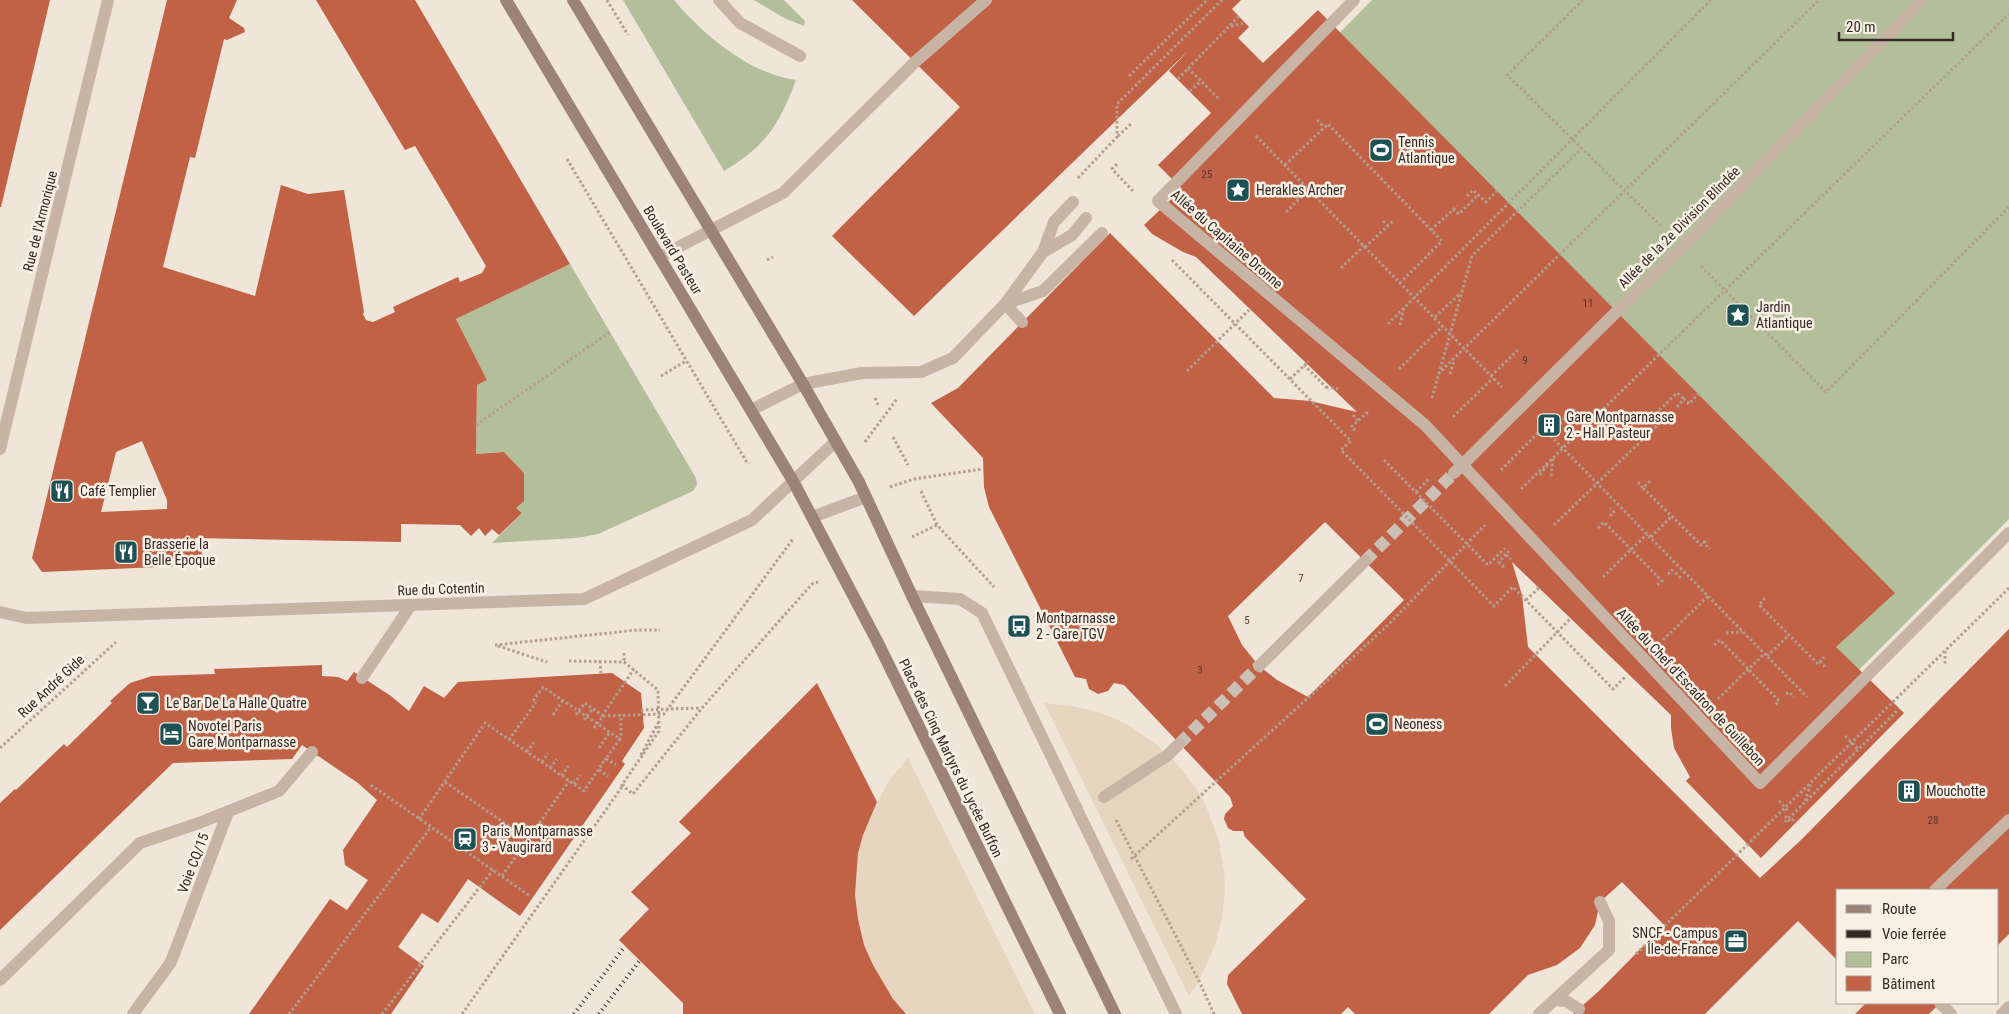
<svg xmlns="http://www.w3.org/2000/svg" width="2009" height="1014" font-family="'Roboto Condensed',sans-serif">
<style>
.green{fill:#b3be9a}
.plaza{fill:#e7d5c0}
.building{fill:#c16146;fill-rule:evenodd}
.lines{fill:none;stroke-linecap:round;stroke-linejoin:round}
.pedestrian-tunnel{stroke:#cac0b5;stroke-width:12;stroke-dasharray:12 6;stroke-linecap:butt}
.path{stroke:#b39e90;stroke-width:3;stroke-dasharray:2.5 2.5;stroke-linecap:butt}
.service{stroke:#c7b4a5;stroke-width:12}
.pedestrian{stroke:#c7b4a5;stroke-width:12}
.minor{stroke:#c7b4a5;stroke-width:12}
.secondary{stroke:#9b8377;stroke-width:12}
.rail{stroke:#332a26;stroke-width:4;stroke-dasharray:1 4;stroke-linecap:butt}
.labels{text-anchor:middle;stroke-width:5;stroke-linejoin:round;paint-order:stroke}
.number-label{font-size:11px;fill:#56382e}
.poi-label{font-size:14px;fill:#332a26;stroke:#f8efe5;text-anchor:start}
.street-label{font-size:14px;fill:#332a26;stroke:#f8efe5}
</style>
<rect width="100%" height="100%" fill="#f0e5d9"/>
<path class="green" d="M623 0H674C703 35 750 74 796 80 779 125 766 146 724 171Z
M754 0H784L805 21 804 26 784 18Z
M1372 0H2009V519L1842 687 1262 111Z
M570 264 696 478 697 485 693 491 598 534 576 538 492 543 522 513 516 508 524 500V473L504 452 476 454 477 385 487 380 456 319Z"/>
<path class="plaza" d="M1044 703 1072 706 1094 711 1116 719 1136 730 1158 746 1178 765 1197 790 1206 806 1219 841 1224 871 1225 890 1222 918 1215 945 1199 981 1189 996Z
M908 758 1035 1014H906L893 999 873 965 864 945 858 919 855 895 858 853 863 835 877 802 888 782Z"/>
<path class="building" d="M0 0H50L1 207H0Z
M167 0H237L229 18 244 28 245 32 227 40 224 39 195 158 190 157 163 267 255 296 281 185 308 194 344 190 364 312 363 314 366 320 373 322 395 312 393 307 458 277 460 282 482 273 486 266 415 146 405 150 316 0H415L570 264 456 319 487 380 477 385 476 454 504 452 524 473V501L516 508 522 513 499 535 492 529 485 536 479 528 471 536 460 525 401 524V542L195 538 207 565 42 572 32 558ZM142 441 167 500V509L101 512 116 452Z
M852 0H1241L1232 9 1249 27 1238 38 1263 63 1318 10 1895 593 1836 647 1904 713 1761 858 1686 781 1690 777 1674 748 1671 728V715L1512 562 1522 595 1528 647 1760 878 1802 839 2009 629V934L1998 945V890H1838V961L1798 921 1705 1014H1573L1600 990 1664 925 1622 882 1600 902 1595 925 1580 948 1557 965 1528 975 1489 1014H1355L1348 1007 1341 1014H1242L1227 984 1228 975 1306 899 1245 837 1243 831H1233L1228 828 1224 819 1225 814 1233 806 1230 797 1124 685 1114 683 1108 691 1098 694 1089 689 1086 679 1075 677 989 507 984 487 983 458 931 403 958 388 1110 233 1274 398 1310 401 1357 412 1196 257 1183 252 1152 234 1144 225 1182 189 1158 165 1211 113 1169 71 1188 51 914 316 832 236 960 107ZM1325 522 1404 600 1308 697 1277 680 1259 666 1242 645 1228 616Z
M322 665V676L338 677 347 681 354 672 391 696 409 711 424 686 444 698 458 682 612 673 641 693 644 728 622 761 625 764 520 916 468 879 438 923 422 913 398 947 424 966 391 1014H249L330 899 347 910 368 880 345 865 343 850 377 800 358 783 302 745 292 759 173 763 0 930V803L15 789 16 790 64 744 67 747 112 703 110 701 130 683 152 676 215 674 214 669Z
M817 683 877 802 863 835 858 853 855 895 858 919 864 945 873 965 893 999 906 1014H683V1003L619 940 649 909 631 892 691 833 679 822Z
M1866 1003H1940L1929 1014H1855Z"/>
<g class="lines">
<path class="pedestrian-tunnel" d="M1365 561 1454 473
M1179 744 1259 666"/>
<path class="path" d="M607 0 628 35
M1583 0 1507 75 1663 228
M1231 26 1245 23
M1188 68 1220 100
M1129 76 1207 0
M1178 79 1239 16
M1190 91 1201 81
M1317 120 1324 127
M1118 136 1132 123
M1256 136 1502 387
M567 159 746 461 750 463
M1117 164 1112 169 1134 192
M1285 165 1328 124 1442 241 1400 283
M1078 178 1117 137V104L1222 0
M1467 196 1473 190 1486 202 1498 190
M1298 199 1299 187
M1453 209 1459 214 1478 195
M1286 212 1309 189
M1383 221 1388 226 1389 225
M1431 230 1457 206
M1365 247 1393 221
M767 260 773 257
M1172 260 1351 441 1341 450 1494 606 1513 587 1613 689 1625 677
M1701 266 1826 392 2009 207
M1341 268 1364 246
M1435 317 1461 293
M1388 324 1711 0
M1400 325 1404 308
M1304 365 1329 390
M1399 369 1443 326
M1187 371 1249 310
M1438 374 1819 0
M1450 374 1454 360
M661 376 686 361
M1491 376 1518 350
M1290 379 1309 361
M1326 387 1339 389
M875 398 879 407
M1432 398 1472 256 1582 148
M1677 407 1684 399 1689 404 1700 392
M1353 415 1358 421
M1453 417 1493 378
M1659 424 1652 417 1677 393 1684 399
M476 425 610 332
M1540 425 1807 697
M1355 430 1351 427 1368 412
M1549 434 1575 409
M893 437 908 465
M865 442 897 399
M1384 460 1488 565 1505 548
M1501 470 1543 428
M1540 475 1548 464
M1551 476 1553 458
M1650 481 1643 488 1701 545 1708 539
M1638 482 1643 488 1644 487
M890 487 914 479 982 469
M1521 489 2009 14
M921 491 937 525 994 587
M1416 492 1429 479
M1610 516 1614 512 1610 508
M1554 525 1665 418
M1598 528 1604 522 1662 581 1656 586
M912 537 937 525
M1651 537 1672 516
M1705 541 1704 543 1710 549
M1506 555 1511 559
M1504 567 1499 562 1509 551
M1668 574 1672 570 1681 578
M1603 577 1647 534
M1765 598 1759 605 1818 664 1824 657
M1526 600 1539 588 1537 586
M1726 633 1742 632
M1663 640 1708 596
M495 645 637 630H660
M1714 645 1720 640 1779 701 1774 706
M498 646 547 662
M1945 651V665
M624 653V662
M1767 656 1789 635
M569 661 624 662 658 690 659 731 622 785 633 794 702 708 812 584 818 582
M600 661 601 674
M1820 661 1825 667
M1505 686 1571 618
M1786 694 1789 692 1794 697
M1718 699 1764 654
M533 701 543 687 620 739 605 760
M641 710 701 708
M553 715 563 700
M576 715 585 703 603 716
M602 716 634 669
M584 720 593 708
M594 728 603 716 664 714 793 539
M1845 736 1858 749
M509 740 536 702
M619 740 621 737V715
M0 748 116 642
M599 748 610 732
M527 752 534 742
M641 755 658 723
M606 759 616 765
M542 762 548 753
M550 768 557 759
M599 770 608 776
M562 776 568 766
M445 782 528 839
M574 784 580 775
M371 785 530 896
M1779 801 1789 812
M1805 801 1811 783
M1785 816 1791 822 1795 818
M419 819 485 723 584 791 606 758
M1116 820 1199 981 1214 1014
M1785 822 1899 709
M1131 859 1388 625 1485 525
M502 876 569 781
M1636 954 2009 588
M289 1014 431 827
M382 1014 493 870
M462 1014 624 784"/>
<path class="service" d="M719 0 740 23 800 56
M1043 252 1054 222 1073 202
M659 257 783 193 915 62 986 0
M1005 304 1043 291 1102 233
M1005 304 1022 322
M751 410 803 384 862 373 921 372 953 358 1005 304 1043 252 1072 235 1086 218
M812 517 866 497
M912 596 960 599 982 613 1176 1014
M362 678 411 605
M1935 890 2009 820
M0 980 140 843 199 823 279 791 312 752
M1556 1000 1566 1001 1579 1009
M1940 1003 1951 1014
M133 1014 171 962 228 812
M1539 1014 1609 950V921L1600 902"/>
<path class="pedestrian" d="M1354 0 1158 201 1425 425 1760 783 2009 533
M1454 473 1700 229 1922 0
M1259 666 1365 561
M1104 797 1168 755 1179 744"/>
<path class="minor" d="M0 449 108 0
M0 612 26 618 584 599 752 520 836 441
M2002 1014 2009 1007"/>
<path class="secondary" d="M506 0 793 481 877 641 1060 1014
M573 0 803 384 859 482 912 596 1115 1014"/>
<path class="rail" d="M574 1014 625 946
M599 1014 640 960"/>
</g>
<defs>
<g id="stadium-square" transform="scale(1.25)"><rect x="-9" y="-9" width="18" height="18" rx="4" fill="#1e5153" stroke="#f8efe5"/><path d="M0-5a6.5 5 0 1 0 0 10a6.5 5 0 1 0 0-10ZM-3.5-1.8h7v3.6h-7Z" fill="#fff"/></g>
<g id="sight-square" transform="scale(1.25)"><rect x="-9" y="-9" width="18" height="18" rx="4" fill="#1e5153" stroke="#f8efe5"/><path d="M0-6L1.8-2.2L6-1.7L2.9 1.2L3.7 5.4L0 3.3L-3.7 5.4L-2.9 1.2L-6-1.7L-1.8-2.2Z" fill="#fff"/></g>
<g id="building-square" transform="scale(1.25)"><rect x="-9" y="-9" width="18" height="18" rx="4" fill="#1e5153" stroke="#f8efe5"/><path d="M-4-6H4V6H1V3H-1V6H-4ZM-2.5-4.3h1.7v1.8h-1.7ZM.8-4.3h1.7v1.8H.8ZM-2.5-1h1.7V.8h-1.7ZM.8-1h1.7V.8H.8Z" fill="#fff"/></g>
<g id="restaurant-square" transform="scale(1.25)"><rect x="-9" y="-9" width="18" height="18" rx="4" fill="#1e5153" stroke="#f8efe5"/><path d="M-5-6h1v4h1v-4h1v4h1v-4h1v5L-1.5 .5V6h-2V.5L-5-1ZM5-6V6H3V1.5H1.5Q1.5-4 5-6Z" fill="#fff"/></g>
<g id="bus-square" transform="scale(1.25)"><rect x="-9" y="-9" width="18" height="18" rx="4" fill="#1e5153" stroke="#f8efe5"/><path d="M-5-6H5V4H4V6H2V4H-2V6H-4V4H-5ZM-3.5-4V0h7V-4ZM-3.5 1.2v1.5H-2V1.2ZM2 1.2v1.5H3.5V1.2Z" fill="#fff"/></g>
<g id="bar-square" transform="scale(1.25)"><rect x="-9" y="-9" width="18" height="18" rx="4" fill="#1e5153" stroke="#f8efe5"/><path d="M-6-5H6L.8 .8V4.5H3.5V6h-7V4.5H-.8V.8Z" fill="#fff"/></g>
<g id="hotel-square" transform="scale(1.25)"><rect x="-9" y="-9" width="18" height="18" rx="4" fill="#1e5153" stroke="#f8efe5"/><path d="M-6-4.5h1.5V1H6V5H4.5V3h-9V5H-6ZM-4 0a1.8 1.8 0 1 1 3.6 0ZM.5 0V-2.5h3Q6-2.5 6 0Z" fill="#fff"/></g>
<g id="station-square" transform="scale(1.25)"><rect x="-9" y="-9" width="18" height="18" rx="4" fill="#1e5153" stroke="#f8efe5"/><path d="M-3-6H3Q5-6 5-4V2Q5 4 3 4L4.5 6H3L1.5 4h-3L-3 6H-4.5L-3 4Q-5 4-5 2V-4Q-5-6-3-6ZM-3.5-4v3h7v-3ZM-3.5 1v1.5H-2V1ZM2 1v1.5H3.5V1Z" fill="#fff"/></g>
<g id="office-square" transform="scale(1.25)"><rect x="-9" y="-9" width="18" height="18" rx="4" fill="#1e5153" stroke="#f8efe5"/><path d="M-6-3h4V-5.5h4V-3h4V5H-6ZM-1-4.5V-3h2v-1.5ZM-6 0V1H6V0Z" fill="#fff"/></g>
</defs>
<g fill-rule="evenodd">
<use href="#stadium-square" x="1381" y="150"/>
<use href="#sight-square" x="1238" y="190"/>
<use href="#sight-square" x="1738" y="315"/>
<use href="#building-square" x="1549" y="425"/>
<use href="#restaurant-square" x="62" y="491"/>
<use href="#restaurant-square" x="126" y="552"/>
<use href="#bus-square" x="1019" y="626"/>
<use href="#bar-square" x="148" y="703"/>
<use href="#stadium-square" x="1377" y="724"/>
<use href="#hotel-square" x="171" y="734"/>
<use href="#building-square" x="1909" y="791"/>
<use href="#station-square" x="465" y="839"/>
<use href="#office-square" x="1736" y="941"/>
</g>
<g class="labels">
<g class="number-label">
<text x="1207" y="178">25</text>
<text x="1588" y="307">11</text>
<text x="1525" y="364">9</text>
<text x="1301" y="582">7</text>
<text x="1247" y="624">5</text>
<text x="1200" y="674">3</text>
<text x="1933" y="824">28</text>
</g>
<g class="poi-label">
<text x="1398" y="147">Tennis<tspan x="1398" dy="16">Atlantique</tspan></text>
<text x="1256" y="195">Herakles Archer</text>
<text x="1756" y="312">Jardin<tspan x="1756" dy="16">Atlantique</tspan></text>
<text x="1566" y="422">Gare Montparnasse<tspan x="1566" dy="16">2 - Hall Pasteur</tspan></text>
<text x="80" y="496">Café Templier</text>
<text x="144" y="549">Brasserie la<tspan x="144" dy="16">Belle Époque</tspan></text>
<text x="1036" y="623">Montparnasse<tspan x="1036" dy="16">2 - Gare TGV</tspan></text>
<text x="166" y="708">Le Bar De La Halle Quatre</text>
<text x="1394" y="729">Neoness</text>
<text x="188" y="731">Novotel Paris<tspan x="188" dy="16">Gare Montparnasse</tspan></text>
<text x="1926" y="796">Mouchotte</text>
<text x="482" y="836">Paris Montparnasse<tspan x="482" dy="16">3 - Vaugirard</tspan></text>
<text x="1718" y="938" text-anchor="end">SNCF - Campus<tspan x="1718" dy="16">Île-de-France</tspan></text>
</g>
<g class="street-label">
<text transform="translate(40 221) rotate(-76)" y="5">Rue de l'Armorique</text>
<text transform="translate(1679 227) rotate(-45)" y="5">Allée de la 2e Division Blindée</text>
<text transform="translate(1227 239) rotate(41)" y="5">Allée du Capitaine Dronne</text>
<text transform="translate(673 250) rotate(59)" y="5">Boulevard Pasteur</text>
<text transform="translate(441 589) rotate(-2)" y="5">Rue du Cotentin</text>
<text transform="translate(51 686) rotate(-43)" y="5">Rue André Gide</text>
<text transform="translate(1691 687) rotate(47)" y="5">Allée du Chef d'Escadron de Guillebon</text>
<text transform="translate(951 758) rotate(64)" y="5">Place des Cinq Martyrs du Lycée Buffon</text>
<text transform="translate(193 863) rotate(-69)" y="5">Voie CQ/15</text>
</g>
</g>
<rect x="1836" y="889" width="162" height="115" fill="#f8efe5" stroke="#a9a099"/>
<rect x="1846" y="905" width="25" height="8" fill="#9b8377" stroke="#a9a099"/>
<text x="1882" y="914" font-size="15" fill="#332a26">Route</text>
<rect x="1846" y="930" width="25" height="8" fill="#332a26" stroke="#a9a099"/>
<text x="1882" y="939" font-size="15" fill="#332a26">Voie ferrée</text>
<rect x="1846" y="952" width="25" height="15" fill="#b3be9a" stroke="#a9a099"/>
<text x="1882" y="964" font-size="15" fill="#332a26">Parc</text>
<rect x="1846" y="976" width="25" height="15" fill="#c16146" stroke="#a9a099"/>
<text x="1882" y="989" font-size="15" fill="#332a26">Bâtiment</text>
<path d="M1839 32v8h114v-8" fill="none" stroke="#332a26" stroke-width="2.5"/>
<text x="1846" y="32" font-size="15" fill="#332a26" stroke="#f8efe5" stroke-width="4" paint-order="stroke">20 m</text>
</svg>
